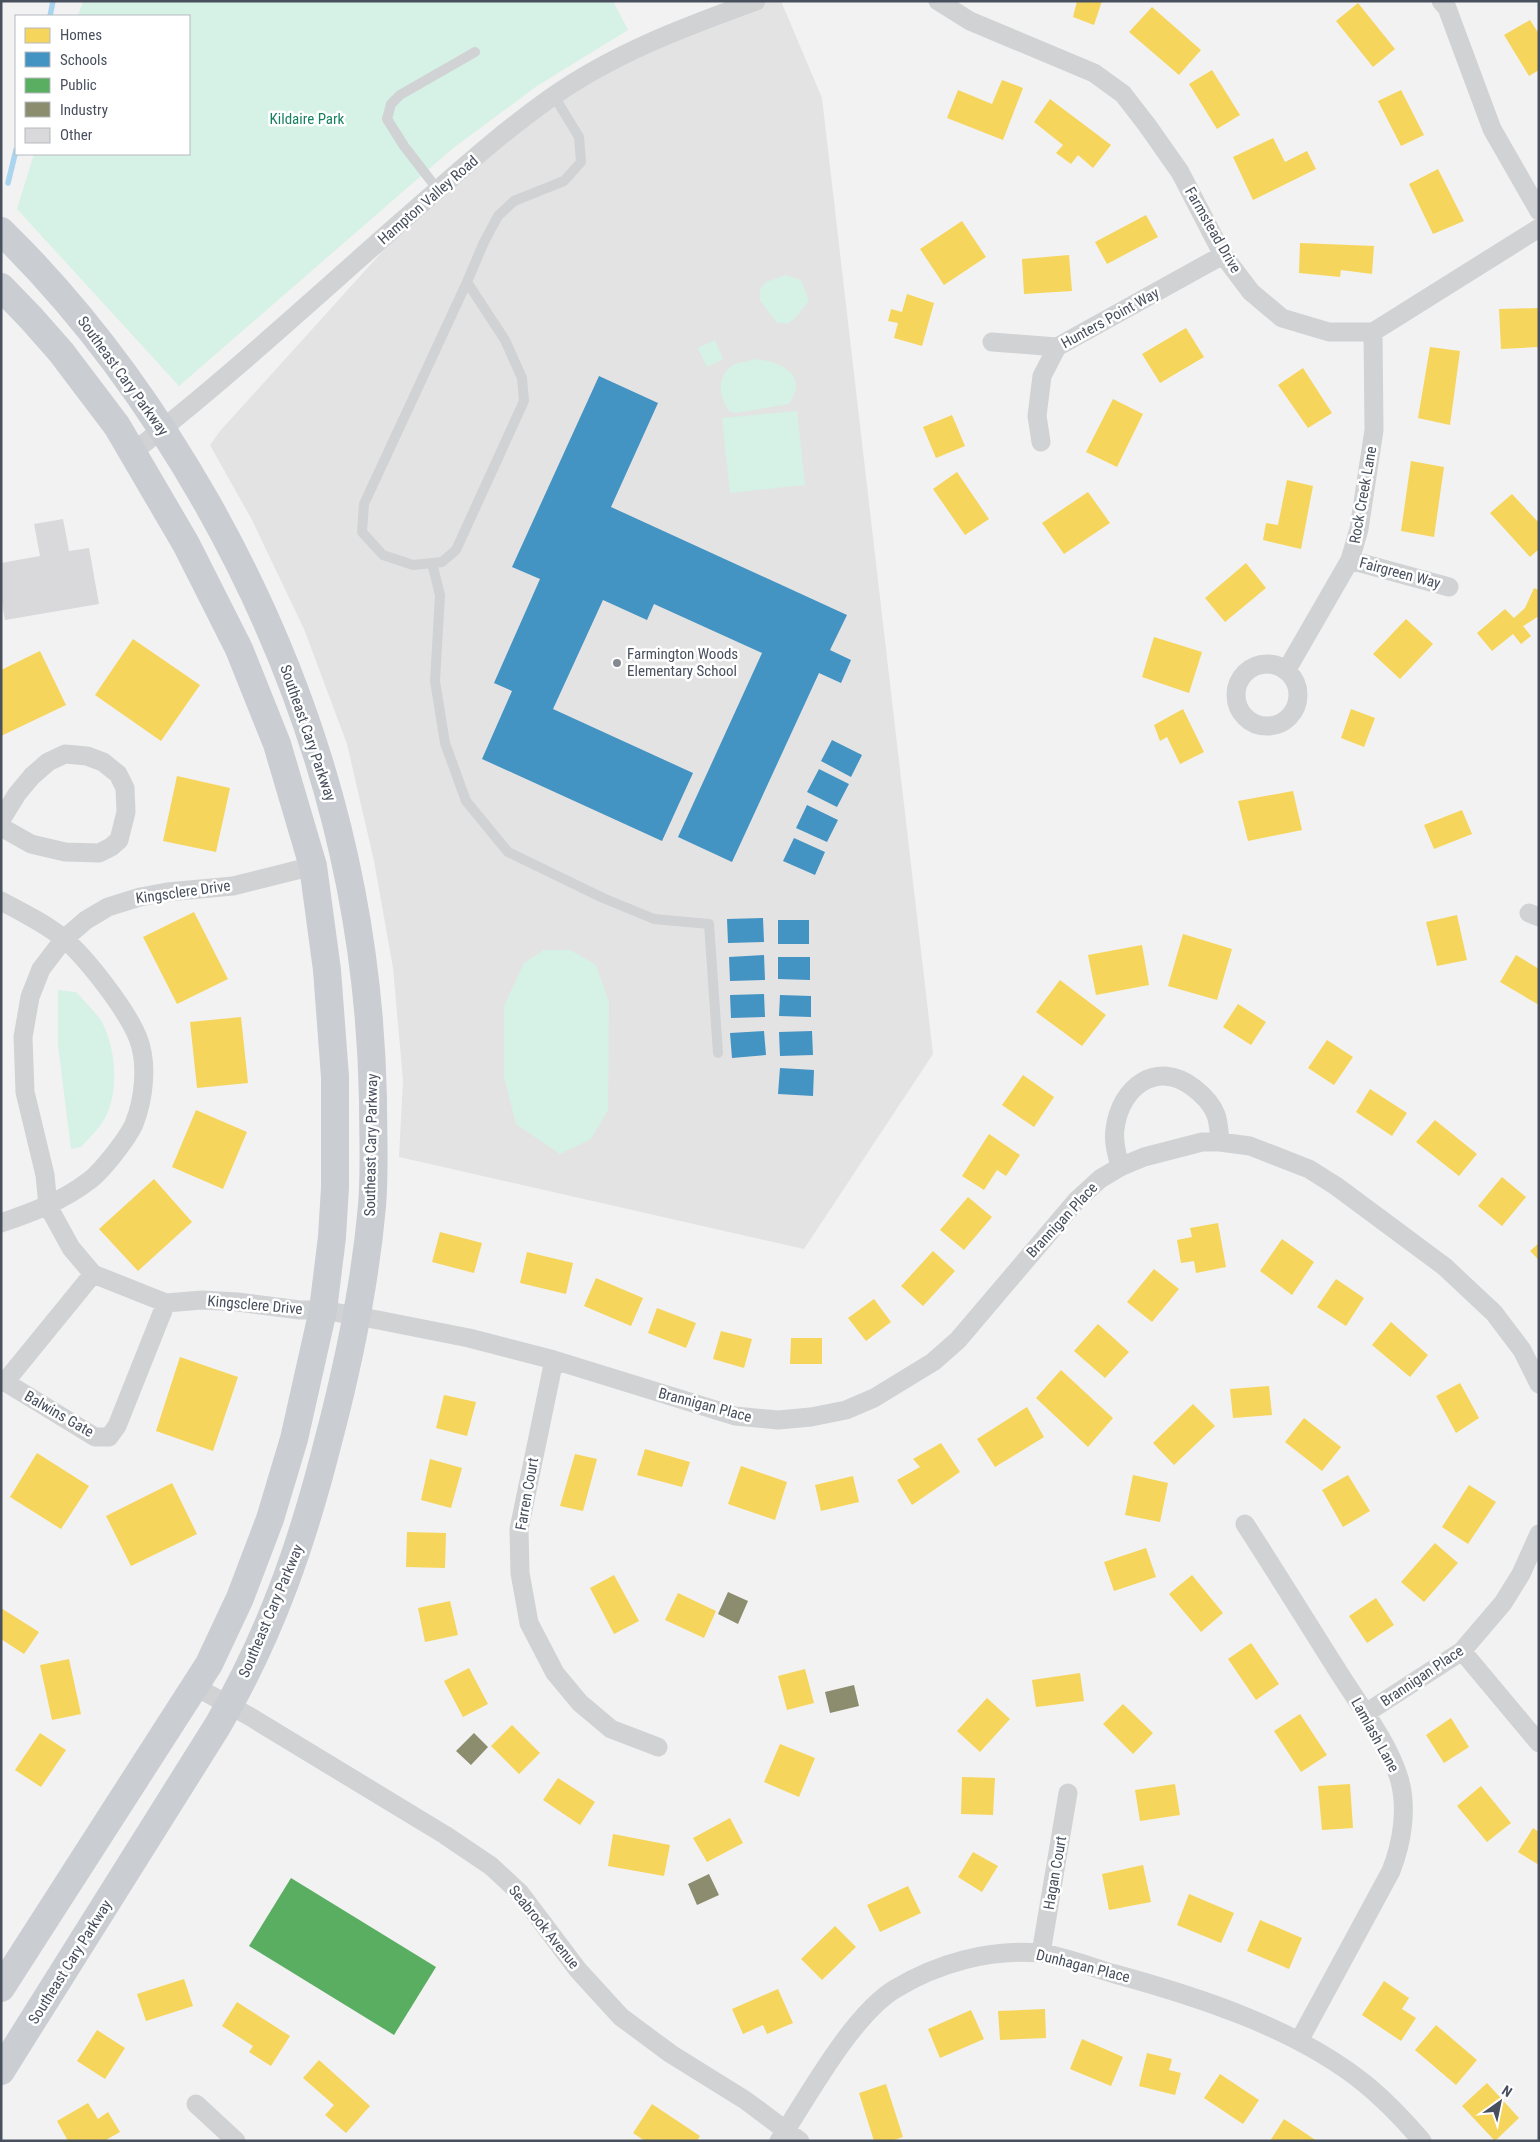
<svg xmlns="http://www.w3.org/2000/svg" width="1540" height="2142" font-family="'Roboto Condensed',sans-serif">
<style>
.education{fill:#e4e3e4}
.green{fill:#d6f1e5}
.homes{fill:#f6d55c}
.schools{fill:#4393c3}
.public{fill:#5aae61}
.industry{fill:#8c8c6e}
.lines{fill:none;stroke-linecap:round;stroke-linejoin:round}
.stream{stroke:#abd5ee;stroke-width:5.5}
.building{fill:#d9d9db}
.lane{stroke:#d0d2d4;stroke-width:10}
.street{stroke:#d0d2d4;stroke-width:19}
.primary{stroke:#cacdd2;stroke-width:28}
.poi-dot{fill:#848992;stroke:#fff;stroke-width:2}
.labels{text-anchor:middle;stroke-width:5;stroke-linejoin:round;paint-order:stroke}
.park-label{font-size:15px;fill:#168260;stroke:#fff}
.street-label{font-size:15px;fill:#48505e;stroke:#fff}
.poi-label{font-size:15px;fill:#48505e;stroke:#fff;text-anchor:start}
</style>
<rect width="100%" height="100%" fill="#f2f2f2"/>
<path class="education" d="M756 1H781L822 98 933 1054 804 1249 399 1157 403 1080 393 968 374 861 347 744 304 629 252 520 210 445 220 431 438 190 550 98Z"/>
<path class="green" d="M83 1H613L628 30 537 86 452 149 179 386 17 209 34 154H189V16H78Z
M786 275 801 280 809 301 797 316 788 324 776 322 760 300V289L766 282Z
M715 340 723 359 707 367 698 348Z
M756 359C783 362 809 376 789 404L736 413 729 411C719 396 716 377 733 365 739 362 749 361 756 359Z
M797 411 805 485 730 493 722 418Z
M544 950H570L596 965 609 1002 608 1110 591 1139 560 1154 516 1124 504 1077V1006L524 963Z
M58 990 76 992C85 1002 97 1013 103 1024 116 1050 119 1092 105 1118 99 1129 89 1138 81 1147L71 1149 58 1045Z"/>
<path class="homes" d="M1077 1H1102L1094 25 1073 17Z
M1358 3 1395 49 1373 67 1336 21Z
M1152 7 1201 50 1179 75 1129 32Z
M1530 20 1539 34V70L1529 76 1504 35Z
M1212 70 1240 115 1217 129 1189 84Z
M1002 80 1023 88 1003 140 947 118 958 90 992 104Z
M1401 90 1424 135 1401 146 1378 101Z
M1050 99 1111 145 1093 168 1078 155 1071 164 1056 153 1063 145 1034 122Z
M1273 138 1285 162 1307 151 1316 169 1253 200 1233 157Z
M1438 169 1464 221 1433 234 1409 184Z
M1146 215 1158 237 1107 264 1095 242Z
M962 221 986 257 944 285 920 249Z
M1300 243 1374 246 1372 274 1341 270 1340 277 1299 273Z
M1069 255 1072 291 1024 294 1022 259Z
M907 294 934 303 922 346 894 338 898 323 888 321 891 309 902 312Z
M1539 308V347L1501 349 1499 309Z
M1186 328 1204 357 1160 383 1142 354Z
M1430 347 1460 351 1450 425 1418 418Z
M1303 368 1332 413 1308 428 1278 385Z
M1113 399 1143 414 1117 467 1086 452Z
M952 415 965 446 936 458 923 427Z
M1411 461 1444 467 1434 537 1401 531Z
M957 472 989 519 965 535 933 489Z
M1287 480 1313 486 1301 549 1263 540 1266 523 1278 525Z
M1088 492 1110 523 1064 554 1042 523Z
M1512 494 1539 523V549L1530 557 1490 513Z
M1246 563 1266 588 1225 622 1205 598Z
M1534 588 1539 590V616L1523 626 1531 636 1521 644 1513 634 1492 651 1477 633 1505 609 1514 618 1525 608Z
M1406 619 1433 644 1400 679 1373 654Z
M1154 637 1202 652 1189 693 1142 677Z
M133 639 200 685 161 741 95 695Z
M40 651 66 705 1 736V670Z
M1183 709 1204 752 1180 764 1167 737 1160 741 1154 725Z
M1351 709 1375 718 1364 747 1341 738Z
M177 776 230 788 216 852 163 841Z
M1293 791 1302 830 1248 841 1238 801Z
M1462 810 1472 834 1434 849 1424 825Z
M194 912 228 979 177 1004 143 937Z
M1457 915 1467 960 1437 966 1426 922Z
M1183 934 1232 949 1217 1000 1168 986Z
M1142 945 1149 985 1096 995 1088 955Z
M1516 955 1539 969V1005L1500 982Z
M1060 980 1106 1015 1082 1046 1036 1012Z
M1238 1004 1266 1022 1251 1045 1223 1027Z
M241 1017 248 1083 197 1088 190 1022Z
M1327 1040 1353 1057 1334 1085 1308 1068Z
M1023 1075 1054 1097 1034 1127 1002 1105Z
M1370 1089 1407 1113 1392 1136 1356 1112Z
M196 1110 247 1132 223 1189 172 1167Z
M1435 1120 1477 1154 1459 1176 1416 1142Z
M989 1134 1020 1155 1006 1176 997 1170 984 1190 962 1176Z
M1502 1177 1526 1197 1502 1226 1478 1206Z
M154 1179 192 1222 138 1271 99 1229Z
M968 1197 992 1217 964 1250 940 1230Z
M1218 1223 1226 1267 1196 1273 1194 1261 1181 1263 1177 1240 1192 1237 1190 1228Z
M440 1232 482 1243 474 1273 432 1262Z
M1282 1239 1314 1262 1292 1295 1260 1271Z
M1539 1243V1260L1530 1251Z
M933 1251 955 1271 923 1306 901 1286Z
M527 1252 573 1263 566 1294 520 1283Z
M1154 1269 1179 1289 1152 1322 1127 1302Z
M596 1278 643 1298 631 1326 584 1306Z
M1336 1279 1364 1298 1346 1326 1317 1307Z
M874 1299 891 1322 866 1341 848 1318Z
M657 1308 696 1323 686 1348 648 1333Z
M1391 1322 1428 1355 1410 1377 1372 1345Z
M1098 1324 1129 1352 1105 1378 1074 1351Z
M721 1331 752 1339 744 1368 713 1359Z
M791 1338H822V1364H790Z
M180 1357 238 1377 213 1451 156 1431Z
M1061 1370 1113 1418 1088 1447 1036 1398Z
M1460 1383 1479 1418 1456 1433 1436 1396Z
M1269 1386 1272 1415 1233 1418 1230 1389Z
M444 1395 476 1402 467 1436 436 1428Z
M1193 1404 1215 1426 1174 1465 1153 1443Z
M1027 1407 1044 1437 995 1467 977 1439Z
M1304 1418 1341 1447 1322 1471 1285 1442Z
M941 1443 960 1472 912 1505 897 1480 920 1467 913 1459Z
M645 1449 690 1462 682 1487 637 1475Z
M37 1453 89 1486 61 1529 10 1497Z
M575 1454 597 1459 583 1511 560 1506Z
M430 1459 462 1468 451 1508 421 1500Z
M741 1466 787 1482 775 1520 728 1504Z
M1133 1475 1168 1483 1160 1522 1125 1515Z
M1348 1475 1370 1511 1343 1527 1322 1490Z
M853 1476 859 1502 821 1511 815 1485Z
M172 1483 197 1534 131 1566 106 1516Z
M1469 1485 1496 1502 1468 1544 1442 1527Z
M407 1532 446 1533 445 1568 406 1567Z
M1435 1543 1458 1563 1424 1602 1401 1582Z
M1146 1548 1156 1577 1114 1591 1104 1562Z
M614 1575 639 1621 614 1634 590 1588Z
M1192 1575 1223 1613 1201 1632 1169 1594Z
M678 1593 716 1611 704 1638 665 1620Z
M1376 1598 1394 1625 1367 1643 1349 1616Z
M450 1601 458 1635 425 1642 418 1608Z
M1 1608 39 1632 24 1654 1 1639Z
M1251 1643 1279 1684 1256 1700 1228 1659Z
M69 1659 81 1714 52 1720 40 1665Z
M469 1668 488 1704 463 1717 444 1681Z
M805 1669 814 1703 787 1710 778 1676Z
M1080 1673 1084 1701 1036 1707 1032 1680Z
M987 1698 1010 1719 980 1752 957 1731Z
M1123 1704 1153 1733 1133 1754 1103 1724Z
M1300 1714 1327 1755 1301 1772 1274 1731Z
M1451 1718 1469 1747 1444 1763 1426 1735Z
M512 1725 540 1753 519 1774 491 1746Z
M40 1733 66 1750 41 1787 15 1770Z
M780 1744 815 1758 799 1797 764 1782Z
M962 1777 995 1778 993 1815 961 1814Z
M558 1778 595 1802 580 1825 543 1800Z
M1175 1784 1180 1815 1140 1821 1135 1790Z
M1350 1784 1353 1828 1322 1830 1318 1786Z
M1481 1786 1511 1823 1487 1842 1457 1806Z
M730 1818 743 1843 707 1862 693 1838Z
M1533 1828 1539 1832V1865L1518 1852Z
M613 1834 670 1845 664 1876 608 1866Z
M973 1852 998 1866 982 1892 958 1877Z
M1143 1865 1151 1902 1109 1910 1102 1874Z
M908 1886 921 1913 880 1932 867 1905Z
M1189 1894 1234 1913 1221 1943 1177 1925Z
M1260 1920 1302 1938 1289 1969 1247 1951Z
M835 1926 856 1947 822 1980 801 1959Z
M184 1979 193 2006 146 2021 137 1994Z
M1384 1981 1409 1998 1402 2009 1416 2018 1401 2041 1362 2015Z
M778 1989 793 2023 767 2034 763 2025 743 2034 732 2009Z
M237 2002 290 2036 271 2066 249 2052 253 2046 222 2026Z
M1045 2009 1046 2038 1000 2040 998 2011Z
M971 2010 984 2039 940 2058 928 2029Z
M1436 2025 1477 2060 1456 2085 1415 2050Z
M97 2030 125 2048 105 2079 77 2061Z
M1082 2039 1123 2057 1111 2086 1070 2069Z
M1147 2053 1172 2059 1169 2070 1181 2073 1175 2095 1139 2086Z
M319 2060 370 2106 346 2133 325 2115 334 2105 303 2078Z
M1220 2074 1259 2100 1243 2124 1204 2098Z
M1487 2083 1519 2118 1495 2141 1462 2106Z
M886 2084 903 2137 891 2141H874L859 2093Z
M88 2103 98 2119 108 2112 120 2132 104 2141H68L57 2121Z
M652 2104 700 2136 697 2141H645L633 2133Z
M1284 2119 1317 2141H1270Z"/>
<path class="schools" d="M599 376 658 403 611 507 847 615 830 650 851 660 841 683 819 673 732 862 678 837 762 653 654 604 647 620 603 600 553 709 693 773 662 841 482 759 512 691 494 683 540 579 512 567Z
M832 740 862 755 851 777 821 761Z
M819 769 849 784 837 807 807 792Z
M807 805 838 820 827 842 796 828Z
M794 838 825 852 815 875 783 861Z
M763 918 764 942 728 943 727 919Z
M778 920H809V944H778Z
M764 955 765 980 730 981 729 957Z
M778 957H810V980L778 979Z
M764 994 765 1017 731 1018 730 995Z
M780 995 811 996V1017L779 1016Z
M764 1031 766 1055 732 1058 730 1033Z
M812 1031 813 1055 780 1056 779 1032Z
M780 1068 814 1070 813 1096 778 1094Z"/>
<path class="public" d="M291 1878 436 1967 394 2035 249 1946Z"/>
<path class="industry" d="M728 1592 748 1601 738 1624 718 1614Z
M854 1685 859 1706 830 1713 825 1692Z
M474 1733 488 1747 471 1765 456 1751Z
M709 1874 719 1895 697 1905 688 1884Z"/>
<g class="lines">
<path class="stream" d="M50 16 53 1
M8 183 16 150"/>
</g>
<path class="building" d="M63 519 69 551 89 548 99 604 5 620 1 597V563L40 556 34 524Z"/>
<g class="lines">
<path class="lane" d="M438 190 404 146 387 119 391 104 400 95 475 52
M467 282 505 340 522 378 524 401 456 550 442 562 413 565 383 555 362 532 364 504 467 282 484 242 498 216 514 201 564 181 581 162 579 137 554 96
M432 563 440 595 435 681 445 743 466 801 508 852 603 898 654 919 709 924 718 1053"/>
<path class="street" d="M938 1 970 21 1094 73 1123 94 1147 125 1180 172 1223 255 1251 292 1282 318 1329 332H1373L1539 228
M1441 1 1447 8 1492 129 1539 211
M992 342 1057 347
M1041 442 1037 416 1042 376 1057 347 1223 255
M133 452C226 380 313 299 402 221 450 179 497 136 549 99 612 54 684 27 756 1
M1350 560 1449 587
M1236 695a31 31 0 1 1 62 0a31 31 0 1 1-62 0Z
M1286 671 1350 560 1359 529 1374 430 1373 332
M1 820 17 794 32 776 48 762 65 754 87 756 103 762 118 774 125 788 126 812 119 840 111 847 99 853 65 852 31 844 1 827
M313 866 233 886 167 892 140 897 108 907 86 920 64 939 41 969 30 997 23 1037 25 1092 45 1175 48 1206 71 1248 93 1274 166 1303 202 1300 238 1302 300 1310H323L378 1320 469 1338 554 1360 735 1416 778 1420 811 1417 846 1410 874 1398 933 1362 958 1340 1077 1200 1100 1179 1120 1167 1144 1157 1202 1142H1220L1250 1146 1309 1169 1336 1186 1445 1267 1494 1313 1522 1350 1539 1384
M1 901C22 912 44 923 63 938 86 957 127 1010 138 1038 148 1063 144 1099 134 1124 128 1138 102 1171 90 1180 63 1201 33 1212 1 1223
M1529 913 1539 917
M1120 1167C1117 1154 1113 1142 1115 1129 1120 1087 1157 1059 1194 1088 1203 1095 1212 1104 1216 1115 1219 1123 1219 1133 1220 1142
M93 1274 5 1382 95 1437H109L117 1426 166 1303
M554 1360 519 1529 520 1573 529 1623 555 1673 580 1703 611 1729 658 1747
M1245 1524C1278 1575 1310 1627 1343 1679 1363 1710 1388 1743 1399 1778 1408 1808 1402 1843 1391 1871L1299 2041
M1462 1651 1539 1743
M196 1687 249 1716 445 1835 491 1866 520 1893 578 1970 621 2017 671 2054 745 2100 800 2141
M1366 1713 1462 1651 1503 1603 1521 1574 1539 1534
M1041 1953 1068 1793
M196 2104 236 2141
M779 2141C807 2098 852 2015 895 1989 938 1963 989 1949 1040 1953 1060 1955 1094 1968 1115 1974 1199 1997 1295 2028 1364 2083 1385 2100 1404 2120 1422 2141"/>
<path class="primary" d="M1 231C83 311 150 403 207 503 312 689 369 886 373 1100 373 1135 375 1171 372 1206 365 1284 349 1362 329 1438 303 1541 272 1632 218 1725L1 2071
M1 287 31 318 61 352 117 426 186 544 239 649 277 744 313 866 327 970 335 1077V1187L332 1237 323 1310 294 1439 270 1519 240 1598 209 1664 1 1988"/>
</g>
<circle class="poi-dot" cx="617" cy="663" r="5"/>
<g class="labels">
<g class="park-label">
<text x="307" y="124">Kildaire Park</text>
</g>
<g class="street-label">
<text transform="translate(428 200) rotate(-41)" y="5">Hampton Valley Road</text>
<text transform="translate(1213 230) rotate(60)" y="5">Farmstead Drive</text>
<text transform="translate(1110 318) rotate(-29)" y="5">Hunters Point Way</text>
<text transform="translate(123 376) rotate(54)" y="5">Southeast Cary Parkway</text>
<text transform="translate(1363 495) rotate(-80)" y="5">Rock Creek Lane</text>
<text transform="translate(1400 573) rotate(15)" y="5">Fairgreen Way</text>
<text transform="translate(308 733) rotate(71)" y="5">Southeast Cary Parkway</text>
<text transform="translate(183 892) rotate(-8)" y="5">Kingsclere Drive</text>
<text transform="translate(371 1145) rotate(-89)" y="5">Southeast Cary Parkway</text>
<text transform="translate(1062 1220) rotate(-47)" y="5">Brannigan Place</text>
<text transform="translate(255 1305) rotate(5)" y="5">Kingsclere Drive</text>
<text transform="translate(705 1405) rotate(15)" y="5">Brannigan Place</text>
<text transform="translate(59 1414) rotate(30)" y="5">Balwins Gate</text>
<text transform="translate(527 1494) rotate(-80)" y="5">Farren Court</text>
<text transform="translate(271 1611) rotate(-67)" y="5">Southeast Cary Parkway</text>
<text transform="translate(1422 1676) rotate(-34)" y="5">Brannigan Place</text>
<text transform="translate(1375 1735) rotate(61)" y="5">Lamlash Lane</text>
<text transform="translate(1055 1873) rotate(-80)" y="5">Hagan Court</text>
<text transform="translate(544 1927) rotate(51)" y="5">Seabrook Avenue</text>
<text transform="translate(70 1962) rotate(-58)" y="5">Southeast Cary Parkway</text>
<text transform="translate(1083 1966) rotate(14)" y="5">Dunhagan Place</text>
</g>
<g class="poi-label">
<text x="627" y="659">Farmington Woods<tspan x="627" dy="17">Elementary School</tspan></text>
</g>
</g>
<rect width="1540" height="2142" fill="none" stroke="#48505e" stroke-width="5"/>
<rect x="15" y="15" width="175" height="140" fill="#ffffff" stroke="#b6b9bf"/>
<rect x="25" y="28" width="25" height="15" fill="#f6d55c" stroke="#b6b9bf"/>
<text x="60" y="40" font-size="15" fill="#48505e">Homes</text>
<rect x="25" y="52" width="25" height="15" fill="#4393c3" stroke="#b6b9bf"/>
<text x="60" y="65" font-size="15" fill="#48505e">Schools</text>
<rect x="25" y="78" width="25" height="15" fill="#5aae61" stroke="#b6b9bf"/>
<text x="60" y="90" font-size="15" fill="#48505e">Public</text>
<rect x="25" y="102" width="25" height="15" fill="#8c8c6e" stroke="#b6b9bf"/>
<text x="60" y="115" font-size="15" fill="#48505e">Industry</text>
<rect x="25" y="128" width="25" height="15" fill="#d9d9db" stroke="#b6b9bf"/>
<text x="60" y="140" font-size="15" fill="#48505e">Other</text>
<g transform="translate(1500 2102) rotate(33)" stroke="#ffffff" stroke-width="4" paint-order="stroke">
<path d="M0-4L9 19L0 12L-9 19Z" fill="#48505e"/>
<text y="-8" font-size="14" font-weight="bold" text-anchor="middle" fill="#48505e">N</text>
</g>
</svg>
